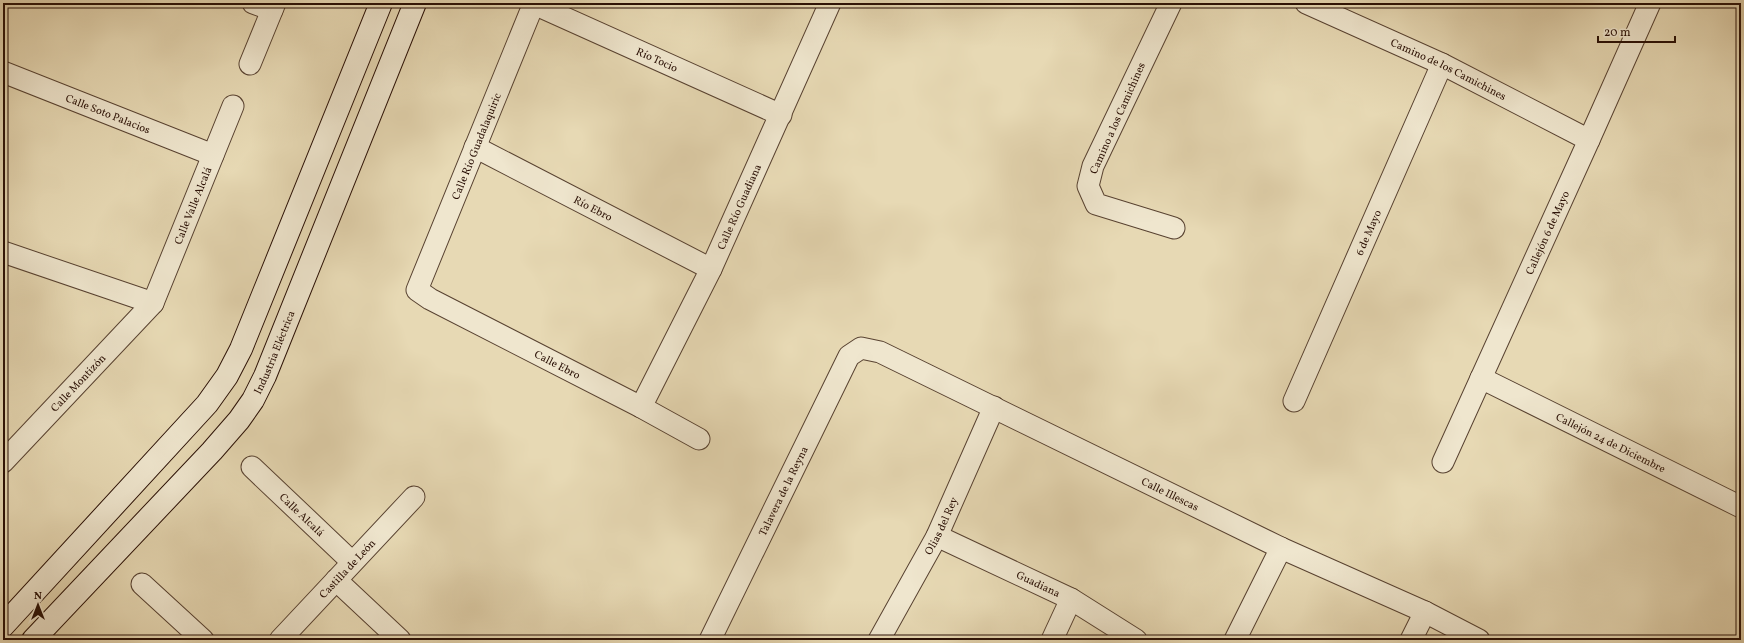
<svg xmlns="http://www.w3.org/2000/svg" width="1744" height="643" font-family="Vollkorn,serif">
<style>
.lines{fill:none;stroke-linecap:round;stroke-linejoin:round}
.street-casing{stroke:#584231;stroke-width:23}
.secondary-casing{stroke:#290f05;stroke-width:24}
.street{stroke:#efe6ce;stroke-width:21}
.secondary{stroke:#efe6ce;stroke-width:22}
.labels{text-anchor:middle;stroke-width:4;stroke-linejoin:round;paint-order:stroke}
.street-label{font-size:11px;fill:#290f05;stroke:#efe6ce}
</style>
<rect width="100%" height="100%" fill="#e7d9b4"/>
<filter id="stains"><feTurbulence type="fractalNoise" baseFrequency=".005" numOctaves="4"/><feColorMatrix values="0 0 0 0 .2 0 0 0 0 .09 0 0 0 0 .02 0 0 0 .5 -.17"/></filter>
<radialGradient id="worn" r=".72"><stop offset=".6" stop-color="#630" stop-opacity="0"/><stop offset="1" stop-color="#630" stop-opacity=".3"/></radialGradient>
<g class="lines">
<g class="street-casing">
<g id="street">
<path d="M253 3 272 10"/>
<path id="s1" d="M534 3 417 290 430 299 641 407 699 439"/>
<path d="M1171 3 1093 166 1088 186 1096 204 1174 228"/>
<path id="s2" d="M1306 3 1442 64 1589 140"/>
<path id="s3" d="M534 4 781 115"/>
<path d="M250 64 275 3"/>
<path id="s4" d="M3 72 213 155"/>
<path id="s5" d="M475 147 711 269"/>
<path d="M3 252 153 303"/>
<path id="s6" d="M1481 378 1741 507"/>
<path id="s7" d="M1294 401 1442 64"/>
<path id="s8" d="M641 407 711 269 830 3"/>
<path id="s9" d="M3 462 153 303 233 106"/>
<path id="s10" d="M1443 462 1589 140 1650 3"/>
<path id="s11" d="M252 467 352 562"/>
<path id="s12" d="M937 536 1071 599 1136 640"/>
<path d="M336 580 400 640"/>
<path d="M142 584 203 640"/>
<path id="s13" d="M280 640 414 497"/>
<path id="s14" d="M710 640 849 356 861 348 880 352 1281 548 1425 612 1479 640"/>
<path id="s15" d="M879 640 937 536 994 407"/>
<path d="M1052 640 1071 599"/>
<path d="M1235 640 1281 548"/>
<path d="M1411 640 1425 612"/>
</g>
</g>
<g class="secondary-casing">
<g id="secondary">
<path d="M3 626 207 404 227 376 241 349 381 3"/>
<path id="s16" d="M33 640 212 451 239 420 253 400 265 376 415 3"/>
</g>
</g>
<use href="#street" class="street"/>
<use href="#secondary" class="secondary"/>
</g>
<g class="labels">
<g class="street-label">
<text dy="4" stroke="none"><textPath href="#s3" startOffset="135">Río Tocio</textPath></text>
<text dy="4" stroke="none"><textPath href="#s2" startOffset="157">Camino de los Camichines</textPath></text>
<text dy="4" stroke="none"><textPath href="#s4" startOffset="113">Calle Soto Palacios</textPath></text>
<text transform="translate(1117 118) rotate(-66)" y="4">Camino a los Camichines</text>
<text transform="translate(476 146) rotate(-68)" y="4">Calle Río Guadalaquiric</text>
<text dy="4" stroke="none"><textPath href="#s9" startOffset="324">Calle Valle Alcalá</textPath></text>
<text dy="4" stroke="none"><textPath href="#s8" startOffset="223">Calle Río Guadiana</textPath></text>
<text dy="4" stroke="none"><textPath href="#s5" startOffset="133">Río Ebro</textPath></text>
<text dy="4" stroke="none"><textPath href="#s7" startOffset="184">6 de Mayo</textPath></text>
<text dy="4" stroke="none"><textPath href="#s10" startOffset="252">Callejón 6 de Mayo</textPath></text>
<text dy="4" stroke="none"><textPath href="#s16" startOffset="378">Industria Eléctrica</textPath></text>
<text dy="4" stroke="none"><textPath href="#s1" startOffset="469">Calle Ebro</textPath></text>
<text dy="4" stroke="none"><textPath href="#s9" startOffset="109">Calle Montizón</textPath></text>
<text dy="4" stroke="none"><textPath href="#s6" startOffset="145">Callejón 24 de Diciembre</textPath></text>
<text dy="4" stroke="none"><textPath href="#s14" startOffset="166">Talavera de la Reyna</textPath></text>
<text dy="4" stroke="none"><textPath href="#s14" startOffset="673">Calle Illescas</textPath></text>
<text dy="4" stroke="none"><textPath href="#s11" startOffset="69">Calle Alcalá</textPath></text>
<text dy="4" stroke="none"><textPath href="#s15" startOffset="130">Olias del Rey</textPath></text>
<text dy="4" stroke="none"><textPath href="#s13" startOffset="98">Castilla de León</textPath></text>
<text dy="4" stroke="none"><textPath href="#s12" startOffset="112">Guadiana</textPath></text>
</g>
</g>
<rect width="1744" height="643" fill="none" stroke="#e7d9b4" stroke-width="16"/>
<rect x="4" y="4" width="1736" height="635" fill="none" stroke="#290f05" stroke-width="2"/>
<rect x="8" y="8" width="1728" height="627" fill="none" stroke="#290f05"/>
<g transform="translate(38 605)" stroke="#efe6ce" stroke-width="3" paint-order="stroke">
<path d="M0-3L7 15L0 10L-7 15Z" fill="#290f05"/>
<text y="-6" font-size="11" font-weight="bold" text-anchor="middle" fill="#290f05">N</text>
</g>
<path d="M1598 36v6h77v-6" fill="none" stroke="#290f05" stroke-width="2"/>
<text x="1604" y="36" font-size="12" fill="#290f05" stroke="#efe6ce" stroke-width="3" paint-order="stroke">20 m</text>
<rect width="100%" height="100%" filter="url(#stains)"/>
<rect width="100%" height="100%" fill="url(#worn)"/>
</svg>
